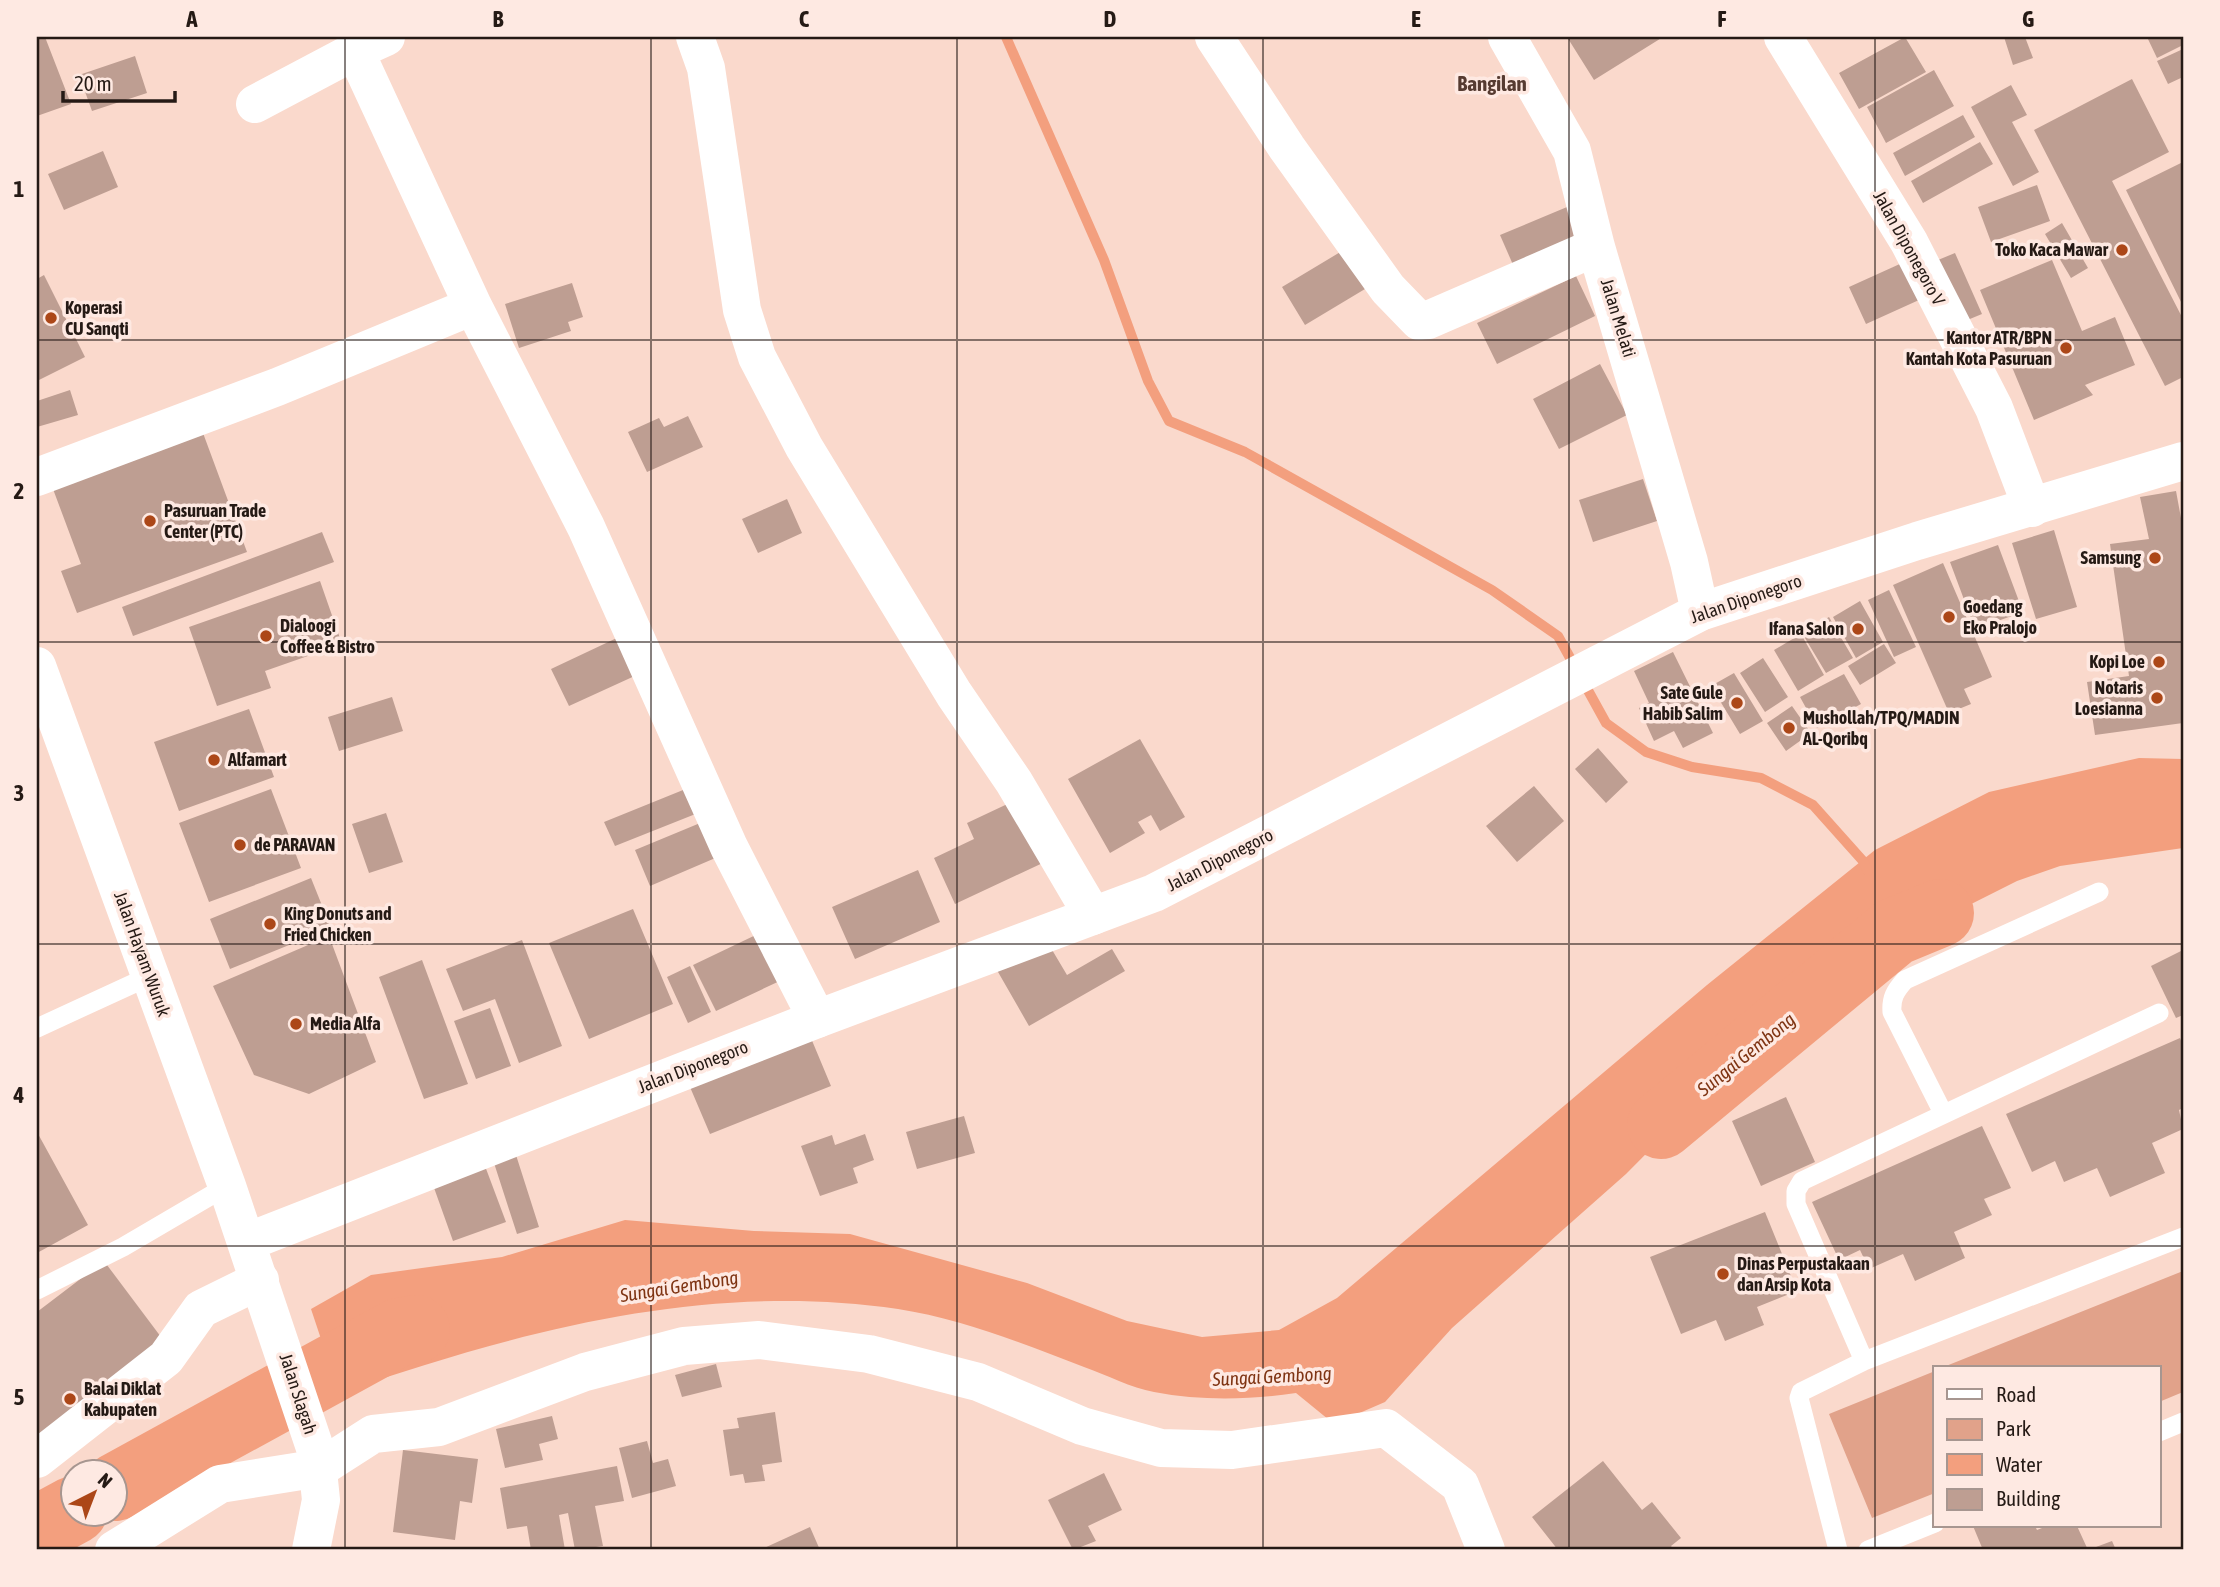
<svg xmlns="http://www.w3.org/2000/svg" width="2220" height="1587" font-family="'Asap Condensed',sans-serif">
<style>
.green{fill:#e1a28a}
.water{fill:#f39f7e}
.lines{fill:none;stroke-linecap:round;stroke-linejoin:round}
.stream{stroke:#f39f7e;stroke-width:10}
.river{stroke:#f39f7e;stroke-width:68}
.building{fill:#be9e92}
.service{stroke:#fff;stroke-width:19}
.minor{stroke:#fff;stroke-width:38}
.primary{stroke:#fff;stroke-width:38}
.grid{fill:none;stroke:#251a15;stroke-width:2;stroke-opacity:0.55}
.poi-dot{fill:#ac4718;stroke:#fee9e2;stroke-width:2.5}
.labels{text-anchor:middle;stroke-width:7;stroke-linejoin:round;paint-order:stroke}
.street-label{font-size:18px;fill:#251a15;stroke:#fee9e2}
.poi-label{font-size:18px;font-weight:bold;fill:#251a15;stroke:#fee9e2;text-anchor:start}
.water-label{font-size:19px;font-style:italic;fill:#7f3413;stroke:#fee9e2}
.quarter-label{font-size:21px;font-weight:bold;fill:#563b31;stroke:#fee9e2}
.neatline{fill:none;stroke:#251a15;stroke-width:2.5}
.grid-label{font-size:23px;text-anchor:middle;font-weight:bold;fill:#251a15}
</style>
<rect width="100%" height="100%" fill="#fad9cc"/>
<path class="green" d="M2183 1271V1392L2159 1402V1368H1941Z
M1935 1371V1493L1872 1518 1829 1414Z"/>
<path class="water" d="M2139 758 2183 759V848L2060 866 2017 881 1858 961 1752 1047 1626 1174 1452 1328 1385 1402 1334 1424 1296 1393C1249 1400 1201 1401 1154 1392 1131 1388 1107 1375 1084 1367 1024 1344 962 1319 898 1309 705 1281 520 1331 339 1393L311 1309 371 1275 502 1257 625 1220 754 1231 850 1234 1027 1283 1127 1321 1202 1337 1279 1330 1337 1298 1707 985 1875 850 1989 792Z"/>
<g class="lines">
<path class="stream" d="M1006 37 1104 260 1148 381 1169 421 1245 452 1492 590 1558 636 1606 723 1646 752 1692 767 1761 778 1813 805 1863 861 1868 871"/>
<path class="river" d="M1661 1125 1894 932 1940 913
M116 1487 399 1332 416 1329
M37 1530 74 1510"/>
</g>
<path class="building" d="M37 37H45L71 104 37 116Z
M1567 37H1663L1594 80Z
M1905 37 1926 72 1859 109 1839 73Z
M2004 37H2025L2033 58 2013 65Z
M2147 37H2183V45L2157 58Z
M2183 49V77L2168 84 2157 61Z
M135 56 147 93 92 111 79 75Z
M1934 70 1954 106 1886 143 1867 107Z
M2132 79 2169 152 2112 181 2183 319V377L2165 386 2034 130Z
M2011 85 2027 115 2012 122 2039 172 2013 186 1971 107Z
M1963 115 1975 137 1905 176 1893 153Z
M1980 142 1993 164 1923 203 1911 181Z
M103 151 118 187 64 210 48 174Z
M2183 162V306L2126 190Z
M2037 185 2050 221 1991 242 1978 207Z
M1567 207 1580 239 1514 267 1500 235Z
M2062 223 2088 268 2071 278 2045 234Z
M1347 248 1370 286 1305 325 1282 287Z
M1955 253 1982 314 1965 321 1938 260Z
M2052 260 2082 331 2115 317 2135 365 2085 385 2093 395 2034 420 1980 290Z
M1902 263 1919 300 1866 324 1849 287Z
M44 275 85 357 37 381V279Z
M1576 276 1595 316 1497 364 1477 323Z
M572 283 583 317 568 322 571 331 519 348 505 304Z
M1600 364 1627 415 1559 449 1533 399Z
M70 390 78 415 37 427V401Z
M688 416 703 447 647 472 628 432 659 418 664 427Z
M203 433 247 552 77 613 61 571 81 564 53 489Z
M1643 479 1657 521 1593 542 1579 500Z
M2176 491 2183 529V723L2095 735 2087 682 2129 676 2110 544 2149 539 2140 497Z
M787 499 802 533 758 553 742 519Z
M2054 530 2077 607 2036 619 2012 543Z
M322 532 334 562 133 636 122 607Z
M1998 545 2023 612 1975 629 1950 562Z
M1943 563 1992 677 1964 689 1971 704 1949 713 1893 585Z
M320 581 342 644 265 671 271 688 217 706 189 627Z
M1889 590 1916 647 1894 657 1868 600Z
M1860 601 1883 642 1856 658 1833 617Z
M1829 617 1853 658 1826 673 1802 633Z
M1801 634 1824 675 1798 691 1774 650Z
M621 636 639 674 569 706 551 669Z
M1884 644 1896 663 1860 685 1848 666Z
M1673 652 1713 733 1683 748 1674 731 1654 741 1639 708 1649 703 1634 671Z
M1763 658 1788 697 1765 712 1740 673Z
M1734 673 1763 721 1740 734 1711 686Z
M1844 674 1861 704 1817 728 1800 697Z
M392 697 403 731 339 751 328 717Z
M1792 706 1811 733 1786 751 1767 723Z
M249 709 274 777 179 811 154 742Z
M1140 739 1185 817 1160 831 1151 815 1138 822 1145 833 1110 853 1068 779Z
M1598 748 1628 782 1606 803 1575 769Z
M1534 786 1564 821 1517 862 1486 826Z
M688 788 698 813 615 846 604 822Z
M271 789 301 868 209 902 179 823Z
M1018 799 1047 861 955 904 934 858 974 839 967 823Z
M386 813 403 862 369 873 352 824Z
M705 821 720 856 650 886 635 850Z
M918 870 940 922 855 959 832 907Z
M311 878 331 928 230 969 210 919Z
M633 909 673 1004 589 1039 549 943Z
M762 932 784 979 716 1011 693 965Z
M329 936 376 1062 309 1094 254 1075 213 986Z
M1045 938 1067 975 1112 949 1125 971 1029 1026 994 965Z
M522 940 562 1046 519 1063 495 999 463 1011 446 969Z
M2183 950V1015L2176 1018 2151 966Z
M422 960 468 1084 424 1099 379 977Z
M690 966 711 1012 688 1023 667 977Z
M490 1008 511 1066 476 1079 454 1021Z
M808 1031 831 1086 710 1134 687 1080Z
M2180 1038 2183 1046V1108L2179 1110 2183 1129 2152 1143 2165 1173 2110 1197 2097 1168 2064 1182 2055 1161 2032 1172 2006 1114Z
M1786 1097 1815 1162 1761 1186 1732 1121Z
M964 1116 975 1153 917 1169 906 1132Z
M1982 1126 2011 1188 1984 1199 1992 1215 1954 1232 1965 1258 1915 1281 1903 1254 1869 1269 1860 1250 1839 1260 1812 1202Z
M37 1132 88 1225 37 1253Z
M865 1134 874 1160 853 1168 858 1183 820 1196 801 1146 832 1135 835 1145Z
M516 1155 539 1227 517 1234 494 1163Z
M485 1166 506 1222 453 1241 433 1185Z
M1765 1212 1797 1291 1757 1307 1764 1325 1725 1341 1716 1320 1681 1334 1650 1257Z
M104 1261 170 1349 37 1449V1312Z
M716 1364 722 1387 682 1397 675 1375Z
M775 1412 782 1462 762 1465 765 1481 745 1483 743 1474 730 1476 723 1430 739 1428 737 1418Z
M552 1416 558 1439 539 1444 543 1460 505 1468 496 1429Z
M647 1441 653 1463 668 1459 676 1486 632 1498 619 1448Z
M403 1450 478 1459 472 1503 460 1501 455 1540 393 1532Z
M1603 1461 1642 1510 1652 1502 1681 1538 1671 1546 1674 1550H1558L1532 1517Z
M617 1466 624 1501 595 1506 603 1546 575 1550 568 1513 559 1515 565 1550H531L527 1526 507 1529 500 1488Z
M1104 1473 1122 1510 1088 1526 1096 1541 1073 1550 1048 1500Z
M1973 1526H2035L2037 1530 2047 1526H2077L2088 1550H1983Z
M810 1527 820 1550H760Z
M2112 1541 2116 1550H2088Z"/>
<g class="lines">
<path class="service" d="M37 1028 150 976
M1943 1113 1892 1012C1891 998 1895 991 1905 980L2099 892
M37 1290 123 1247 227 1186
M1864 1361 1796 1204V1191L1802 1181 2159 1013
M2159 1432 2183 1422
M1838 1550 1799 1398 1801 1392 1864 1361 2183 1237
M1868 1550 1935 1523"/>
<path class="minor" d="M695 37 706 68 742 310 757 357 804 447 954 694 1014 782 1093 916
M1214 37 1287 148 1388 289 1419 321 1428 320 1596 247
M1507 37 1572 151 1596 247 1689 562 1700 612
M1783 37 1909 242 1994 408 2032 508
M355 51 386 37
M255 104 355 51 473 306
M37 477 277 387 473 306 586 527 729 847 817 1019
M37 1459 166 1358 201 1309 260 1280
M114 1550 220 1484 320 1468 373 1434 439 1427 585 1372 684 1346 759 1340 869 1354 978 1382 1082 1426 1161 1448 1232 1450 1386 1428 1460 1485 1486 1550"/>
<path class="primary" d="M37 666 227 1186 316 1451 321 1500 311 1550
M247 1242 817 1019 1154 893 1700 612 1917 541 2183 461"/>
</g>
<path class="grid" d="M345 37V1550M651 37V1550M957 37V1550M1263 37V1550M1569 37V1550M1875 37V1550M37 340H2183M37 642H2183M37 944H2183M37 1246H2183"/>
<g class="poi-dot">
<circle cx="2122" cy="250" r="7"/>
<circle cx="51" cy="318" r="7"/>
<circle cx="2066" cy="348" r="7"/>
<circle cx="150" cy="521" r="7"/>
<circle cx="2155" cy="558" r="7"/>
<circle cx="1949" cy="617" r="7"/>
<circle cx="1858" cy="629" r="7"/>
<circle cx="266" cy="636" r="7"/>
<circle cx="2159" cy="662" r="7"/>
<circle cx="2157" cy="698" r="7"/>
<circle cx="1737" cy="703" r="7"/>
<circle cx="1789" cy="728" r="7"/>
<circle cx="214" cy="760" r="7"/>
<circle cx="240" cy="845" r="7"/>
<circle cx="270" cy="924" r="7"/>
<circle cx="296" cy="1024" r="7"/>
<circle cx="1723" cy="1274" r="7"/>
<circle cx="70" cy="1399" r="7"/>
</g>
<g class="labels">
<g class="street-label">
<text transform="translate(1909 248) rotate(61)" y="6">Jalan Diponegoro V</text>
<text transform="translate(1618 318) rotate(73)" y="6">Jalan Melati</text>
<text transform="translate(1746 599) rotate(-19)" y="6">Jalan Diponegoro</text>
<text transform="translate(1220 860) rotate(-27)" y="6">Jalan Diponegoro</text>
<text transform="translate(142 954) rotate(70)" y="6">Jalan Hayam Wuruk</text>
<text transform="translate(693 1067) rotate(-21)" y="6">Jalan Diponegoro</text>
<text transform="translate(298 1394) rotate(72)" y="6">Jalan Slagah</text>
</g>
<g class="poi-label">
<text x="2108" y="256" text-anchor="end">Toko Kaca Mawar</text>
<text x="65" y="314">Koperasi<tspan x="65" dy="21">CU Sanqti</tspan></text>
<text x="2052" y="344" text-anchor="end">Kantor ATR/BPN<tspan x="2052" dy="21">Kantah Kota Pasuruan</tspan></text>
<text x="164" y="517">Pasuruan Trade<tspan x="164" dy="21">Center (PTC)</tspan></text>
<text x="2141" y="564" text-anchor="end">Samsung</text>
<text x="1963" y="613">Goedang<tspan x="1963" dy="21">Eko Pralojo</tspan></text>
<text x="280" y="632">Dialoogi<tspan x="280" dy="21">Coffee &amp; Bistro</tspan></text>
<text x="1844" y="635" text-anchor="end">Ifana Salon</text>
<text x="2145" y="668" text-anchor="end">Kopi Loe</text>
<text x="2143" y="694" text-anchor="end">Notaris<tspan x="2143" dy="21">Loesianna</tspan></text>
<text x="1723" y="699" text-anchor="end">Sate Gule<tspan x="1723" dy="21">Habib Salim</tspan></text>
<text x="1803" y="724">Mushollah/TPQ/MADIN<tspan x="1803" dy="21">AL-Qoribq</tspan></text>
<text x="228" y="766">Alfamart</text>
<text x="254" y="851">de PARAVAN</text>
<text x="284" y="920">King Donuts and<tspan x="284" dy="21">Fried Chicken</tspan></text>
<text x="310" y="1030">Media Alfa</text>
<text x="1737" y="1270">Dinas Perpustakaan<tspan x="1737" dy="21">dan Arsip Kota</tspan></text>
<text x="84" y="1395">Balai Diklat<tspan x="84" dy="21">Kabupaten</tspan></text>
</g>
<g class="water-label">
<text transform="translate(1746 1054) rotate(-39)" y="7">Sungai Gembong</text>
<text transform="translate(679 1286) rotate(-9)" y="7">Sungai Gembong</text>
<text transform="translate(1272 1376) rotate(-3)" y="7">Sungai Gembong</text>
</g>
<g class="quarter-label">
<text x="1492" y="91">Bangilan</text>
</g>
</g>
<rect width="2220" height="1587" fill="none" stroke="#fee9e2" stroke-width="77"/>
<rect x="1933" y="1366" width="228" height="161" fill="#fee9e2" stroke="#a79690" stroke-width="2"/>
<rect x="1947" y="1389" width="35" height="10" fill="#ffffff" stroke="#a79690" stroke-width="2"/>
<text x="1996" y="1402" font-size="21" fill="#251a15">Road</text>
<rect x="1947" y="1419" width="35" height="21" fill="#e1a28a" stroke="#a79690" stroke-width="2"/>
<text x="1996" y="1436" font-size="21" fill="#251a15">Park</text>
<rect x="1947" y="1454" width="35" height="21" fill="#f39f7e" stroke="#a79690" stroke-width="2"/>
<text x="1996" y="1472" font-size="21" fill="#251a15">Water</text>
<rect x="1947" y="1489" width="35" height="21" fill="#be9e92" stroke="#a79690" stroke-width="2"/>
<text x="1996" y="1506" font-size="21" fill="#251a15">Building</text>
<g transform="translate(94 1493) rotate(42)"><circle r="33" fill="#fee9e2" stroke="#a79690" stroke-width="2"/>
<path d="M0-5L12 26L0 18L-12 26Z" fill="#ac4718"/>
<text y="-10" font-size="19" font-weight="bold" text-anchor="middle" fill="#251a15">N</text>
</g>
<path d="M63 91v10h112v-10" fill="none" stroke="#251a15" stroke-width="3.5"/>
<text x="74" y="91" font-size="21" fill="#251a15" stroke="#fee9e2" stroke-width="5" paint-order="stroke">20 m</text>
<rect x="38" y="38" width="2144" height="1510" class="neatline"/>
<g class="grid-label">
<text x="192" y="27">A</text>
<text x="498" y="27">B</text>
<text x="804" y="27">C</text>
<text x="1110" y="27">D</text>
<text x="1416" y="27">E</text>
<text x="1722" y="27">F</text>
<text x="2028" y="27">G</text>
<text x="19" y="197">1</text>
<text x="19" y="499">2</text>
<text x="19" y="801">3</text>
<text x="19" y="1103">4</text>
<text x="19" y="1405">5</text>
</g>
</svg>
